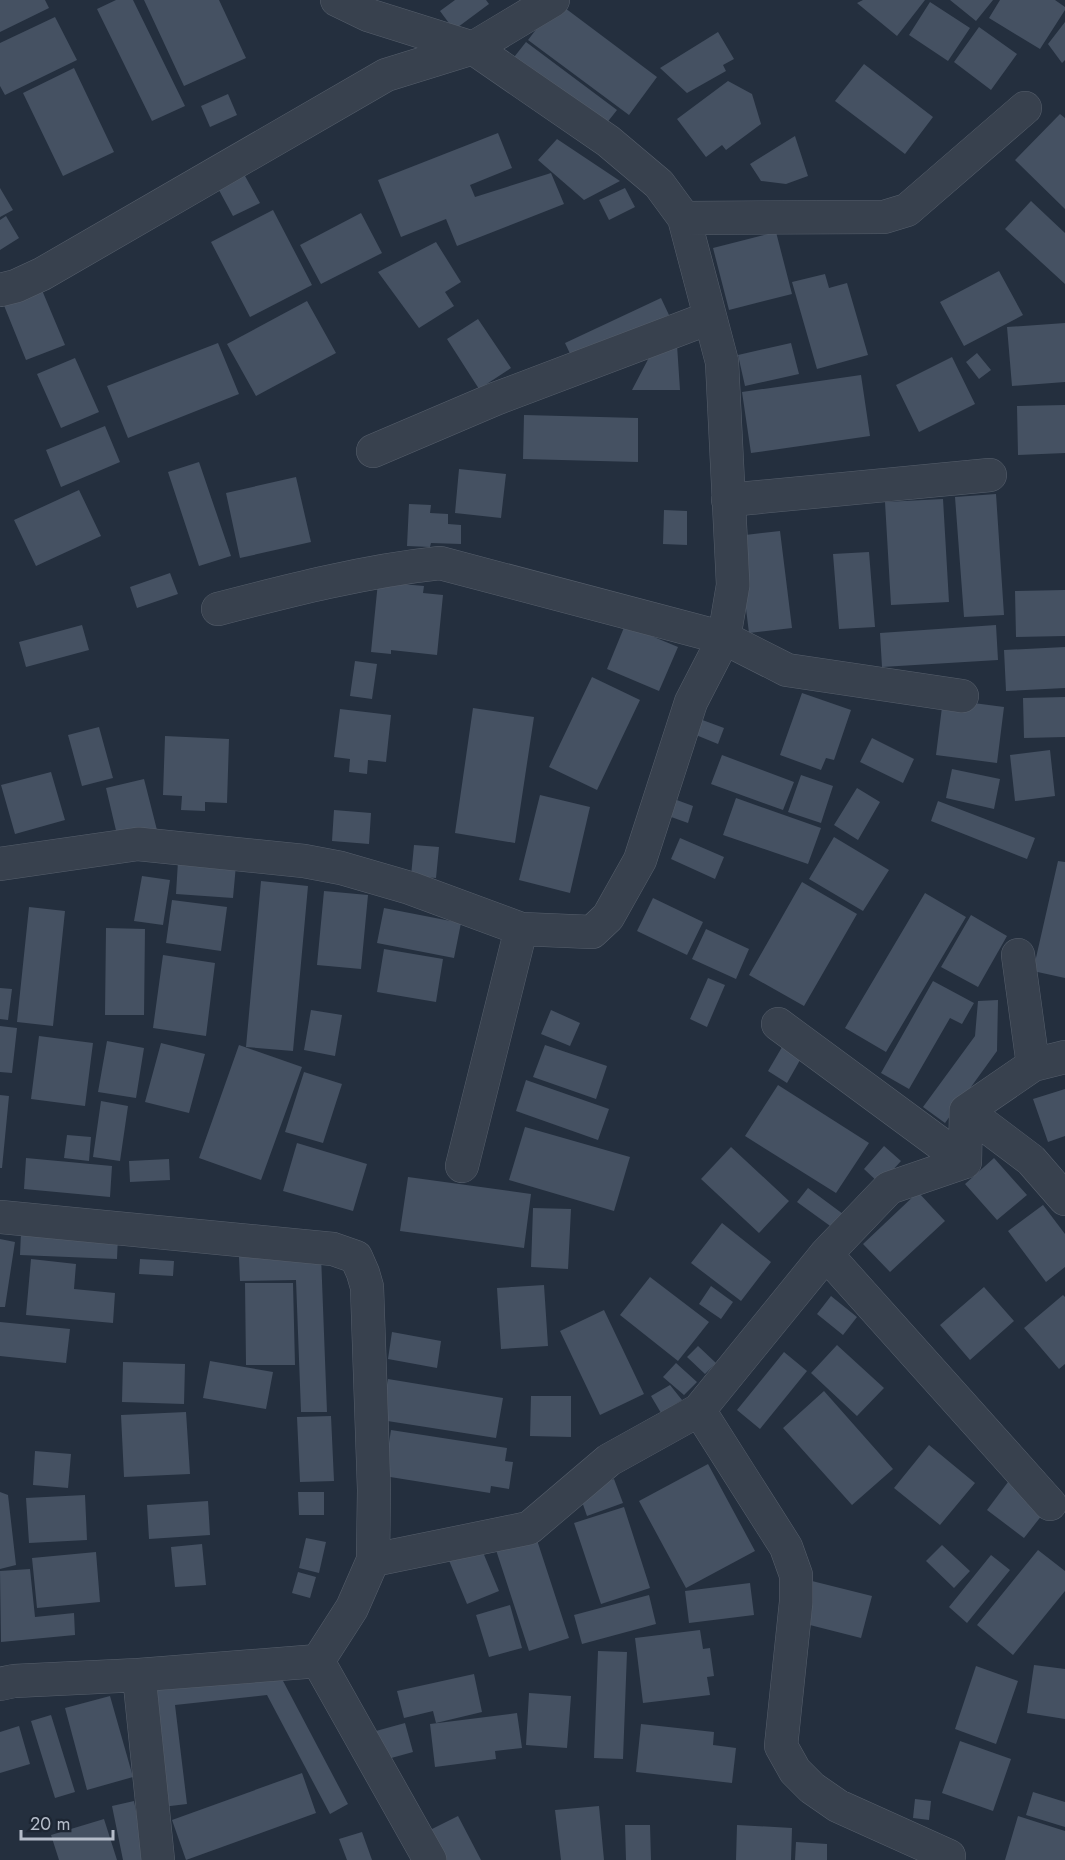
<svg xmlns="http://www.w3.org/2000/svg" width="1065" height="1860" font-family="Jost,sans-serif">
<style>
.building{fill:#455162}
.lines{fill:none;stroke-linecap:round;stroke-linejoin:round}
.minor-casing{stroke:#565f6c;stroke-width:34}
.minor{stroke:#38414e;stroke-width:33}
</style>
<rect width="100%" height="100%" fill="#242f3e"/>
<path class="building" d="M0 0H45L49 8 0 32Z
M116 0H133L185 106 152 121 97 9Z
M144 0H219L246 58 184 86Z
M455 0H486L489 4 454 30 440 11Z
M863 0H925L897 36 857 3Z
M950 0H993L976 21Z
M1000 0H1055L1065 7V10L1040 49 989 18Z
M557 2 657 77 629 115 528 40Z
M930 2 970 28 948 61 909 35Z
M55 17 77 60 5 95 0 86V43Z
M1065 22V60L1062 63 1048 44Z
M979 27 1017 54 991 90 954 62Z
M718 32 734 59 723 65 726 71 687 93 660 68Z
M526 42 617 110 602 129 511 61Z
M864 64 933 117 905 154 835 101Z
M74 68 114 152 63 176 23 93Z
M728 81 752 94 761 124 726 150 722 145 706 157 677 119Z
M228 94 237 115 210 127 201 106Z
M1060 114 1065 118V209L1015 160Z
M498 133 512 168 470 185 475 197 551 173 564 204 457 246 446 219 401 237 378 180Z
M795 136 808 176 786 184 761 181 750 164Z
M557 139 620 181 584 200 538 160Z
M240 167 260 203 233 216 214 181Z
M0 188 13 210 0 217Z
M625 188 635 207 609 220 599 200Z
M1031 201 1065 233V284L1005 229Z
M273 210 312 285 250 317 211 242Z
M361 213 382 253 321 284 300 245Z
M6 216 19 238 0 250V220Z
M776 232 792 294 729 310 713 248Z
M436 242 461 282 445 292 454 306 419 328 378 272Z
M999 271 1023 315 964 346 940 302Z
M825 274 829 288 847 283 868 355 817 369 792 282Z
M39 283 65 345 26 360 1 298Z
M661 298 669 315 573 360 565 343Z
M307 301 336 353 256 396 227 344Z
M478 319 511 368 479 389 447 339Z
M1065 323V382L1012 386 1007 327Z
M218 343 239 394 128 438 107 386Z
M791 343 799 374 745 386 738 355Z
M677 345 680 390H632L655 346Z
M977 353 991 370 979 379 966 362Z
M952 357 975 404 919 432 896 385Z
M75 358 99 412 61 428 37 374Z
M861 375 870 436 751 453 742 392Z
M1065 405V453L1018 455 1017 406Z
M524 415 638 418V462L523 459Z
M105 426 120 462 61 487 46 450Z
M199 462 231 556 199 566 168 472Z
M459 469 506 474 501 518 455 513Z
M296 477 311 542 240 558 226 493Z
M79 490 101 536 36 566 14 520Z
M996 494 1004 615 964 617 955 497Z
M943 499 949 602 891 605 885 502Z
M409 504 431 505 430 513 448 514V524L461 525V544L431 543 430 547 407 546Z
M664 510 687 511V545L663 544Z
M780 531 792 628 749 633 737 536Z
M869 552 875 627 839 629 833 554Z
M170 573 178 594 137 608 130 587Z
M378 582 424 586 423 593 443 595 437 655 391 650V654L371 652Z
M1065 590V636L1016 637 1015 591Z
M82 625 89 650 26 667 19 642Z
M625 625 678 647 659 691 607 669Z
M996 625 998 660 882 667 880 633Z
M1065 647V688L1006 691 1004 650Z
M355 661 377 664 372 699 350 696Z
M592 677 640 700 597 790 549 767Z
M802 693 851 710 834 760 826 758 821 770 780 755Z
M1065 697V737L1024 738 1023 698Z
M943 699 1004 707 997 763 936 755Z
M473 708 534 717 515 843 455 833Z
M340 709 391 715 386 762 368 760 367 774 349 772 350 759 334 757Z
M697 718 724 728 718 744 691 733Z
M99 727 113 778 82 786 68 735Z
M165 736 229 739 227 803 205 802V811L181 810 182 796 163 795Z
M872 738 914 759 903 783 860 762Z
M1050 750 1055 796 1015 801 1010 755Z
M722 755 794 782 783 810 711 784Z
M952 769 1000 779 994 809 946 798Z
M51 772 65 820 15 834 1 785Z
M801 775 833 786 821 823 788 812Z
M144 779 157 830 118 839 106 788Z
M857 788 880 802 858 840 834 825Z
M540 795 590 807 570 893 519 880Z
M666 796 693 806 688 823 660 813Z
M736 798 821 828 808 864 723 835Z
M938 801 1035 838 1027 859 931 821Z
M334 810 371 813 369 844 332 841Z
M834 837 889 870 863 911 809 879Z
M680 838 724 857 715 879 671 859Z
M414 845 439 847 436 878 411 876Z
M178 861 236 865 233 898 176 894Z
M1058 861 1065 862V978L1033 971Z
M142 876 170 880 163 925 134 921Z
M261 881 308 886 293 1051 246 1047Z
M802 882 857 914 804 1006 749 975Z
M324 891 368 895 361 969 317 965Z
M925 893 966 917 886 1052 845 1028Z
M653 898 703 922 687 955 637 931Z
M172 900 227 907 221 951 166 943Z
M29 907 65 911 53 1026 17 1022Z
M384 908 461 923 454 958 377 943Z
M971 915 1007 936 978 987 941 967Z
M106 928 145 929 144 1015H105Z
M706 929 749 949 736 979 692 959Z
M384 949 443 959 436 1002 377 992Z
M163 955 215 963 206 1036 153 1028Z
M708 978 725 985 707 1027 690 1019Z
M933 981 974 1003 962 1024 950 1018 909 1089 881 1073Z
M0 988 12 989 8 1020 0 1019Z
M998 1000 997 1051 945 1123 923 1107 975 1036 978 1001Z
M311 1010 342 1015 335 1056 304 1050Z
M551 1010 580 1023 570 1046 541 1034Z
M0 1026 17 1028 12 1073 0 1072Z
M39 1036 93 1043 85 1106 31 1099Z
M107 1041 144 1048 136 1098 98 1092Z
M785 1042 804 1053 787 1083 768 1071Z
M161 1043 205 1054 189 1113 145 1102Z
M239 1045 302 1067 261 1180 199 1158Z
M545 1045 607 1066 596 1099 533 1077Z
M304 1072 342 1084 323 1143 285 1132Z
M526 1080 609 1109 598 1140 516 1111Z
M778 1085 869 1143 836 1193 745 1136Z
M1065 1089V1136L1048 1142 1033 1099Z
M0 1095 9 1096 2 1168H0Z
M101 1101 128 1106 120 1161 93 1157Z
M525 1127 630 1157 614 1211 509 1180Z
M67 1135 91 1137 89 1161 64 1158Z
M297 1143 367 1164 353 1211 283 1191Z
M884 1146 901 1161 880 1184 864 1169Z
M731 1147 789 1201 759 1233 701 1179Z
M26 1158 112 1166 110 1197 24 1189Z
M994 1158 1027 1195 997 1220 965 1184Z
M169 1159 170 1180 130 1182 129 1161Z
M408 1177 531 1194 524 1248 400 1231Z
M808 1188 843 1214 833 1228 797 1202Z
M918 1192 945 1221 890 1272 863 1244Z
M1043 1205 1065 1234V1267L1046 1282 1008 1231Z
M533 1208 571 1209 568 1269 531 1267Z
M722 1223 771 1262 741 1301 691 1263Z
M21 1232 118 1236 117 1259 20 1255Z
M0 1239 15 1242 5 1307H0Z
M321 1255 327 1412H301L296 1280 240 1281 239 1257Z
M31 1259 76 1264 74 1289 115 1293 113 1323 26 1315Z
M140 1259 174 1261 173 1276 139 1274Z
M650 1277 709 1322 678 1361 620 1315Z
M245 1283H293L295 1365H246Z
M544 1285 548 1346 501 1349 497 1288Z
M711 1286 733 1302 721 1319 699 1304Z
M984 1287 1014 1321 970 1360 940 1325Z
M1063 1295 1065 1297V1364L1059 1369 1024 1328Z
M831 1296 857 1317 843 1335 817 1314Z
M604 1310 644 1394 600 1415 560 1331Z
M0 1322 70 1329 66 1363 0 1356Z
M392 1332 441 1341 437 1368 388 1359Z
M837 1345 884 1388 857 1416 811 1373Z
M698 1346 716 1363 705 1374 687 1357Z
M784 1352 807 1371 760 1429 737 1410Z
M210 1361 273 1372 266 1409 203 1398Z
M123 1362 185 1364 184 1404 122 1402Z
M676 1363 697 1382 684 1395 663 1377Z
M388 1379 503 1398 496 1438 381 1420Z
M670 1385 682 1400 661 1413 651 1396Z
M824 1391 893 1469 852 1505 783 1428Z
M531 1396H571V1437L530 1436Z
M186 1412 190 1474 124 1477 121 1415Z
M331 1416 334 1481 300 1482 297 1417Z
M391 1430 507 1448 505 1461 513 1462 509 1489 491 1486 490 1493 384 1476Z
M929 1445 975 1483 940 1525 894 1488Z
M35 1451 71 1454 68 1488 33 1485Z
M708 1464 755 1551 686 1588 639 1501Z
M614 1479 623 1503 587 1516 579 1493Z
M1008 1482 1046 1510 1024 1538 987 1510Z
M0 1492 8 1495 16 1565 0 1569Z
M298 1492H324V1515H299Z
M85 1495 87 1540 29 1543 26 1498Z
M208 1501 210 1535 149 1539 147 1505Z
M624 1507 650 1588 601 1604 574 1523Z
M536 1537 569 1638 529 1651 496 1550Z
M306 1538 326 1542 319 1573 299 1568Z
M202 1544 206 1585 175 1587 171 1547Z
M480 1545 499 1591 467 1604 448 1558Z
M942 1545 970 1571 954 1588 926 1561Z
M1038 1550 1065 1571V1591L1013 1655 977 1625Z
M96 1552 100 1602 37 1608 32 1558Z
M991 1555 1010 1570 967 1623 949 1607Z
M30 1569 35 1617 74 1613 75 1635 1 1642 0 1571Z
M298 1572 316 1577 310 1598 292 1593Z
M812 1581 872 1596 861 1638 802 1623Z
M750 1583 754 1615 689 1623 685 1591Z
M649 1595 656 1624 582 1644 574 1615Z
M510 1605 522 1648 489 1657 476 1615Z
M700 1630 703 1649 710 1648 714 1676 707 1677 710 1695 643 1703 635 1638Z
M598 1651 627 1652 623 1759 594 1758Z
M1034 1665 1065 1669V1719L1027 1713Z
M976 1666 1018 1681 996 1744 955 1729Z
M474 1674 482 1712 436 1723 433 1711 404 1718 397 1691Z
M282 1679 348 1804 330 1814 267 1695 175 1705 187 1804 162 1807 144 1688Z
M529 1693 571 1696 567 1748 526 1745Z
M110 1696 133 1777 87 1790 65 1708Z
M517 1713 522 1748 495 1751 496 1759 435 1767 430 1724Z
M51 1715 75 1792 55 1798 31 1721Z
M405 1723 413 1752 384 1760 376 1731Z
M641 1724 714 1732 713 1745 736 1748 732 1783 636 1772Z
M19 1726 30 1764 0 1773V1732Z
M960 1741 1011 1759 993 1811 942 1793Z
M302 1773 316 1813 186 1860 172 1820Z
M1033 1792 1065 1802V1827L1026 1815Z
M915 1799 931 1801 929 1820 913 1818Z
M134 1801 146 1860H123L112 1806Z
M599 1806 604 1860H561L555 1810Z
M458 1816 481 1860H446L430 1830Z
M1018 1816 1065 1831V1860H1005Z
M104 1819 117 1860H59L51 1835Z
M625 1825H650L651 1860H626Z
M737 1825 792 1828 791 1860H736Z
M362 1832 372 1860H347L339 1839Z
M796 1842 827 1844V1860H795Z"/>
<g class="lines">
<g class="minor-casing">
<path id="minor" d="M684 218 884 217 907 210 1025 108
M0 290 16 286 42 274 386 75 473 48 553 0
M373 451 495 399 709 318
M728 500 990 475
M218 609C291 590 365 571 440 563L724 638 787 670 962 696
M0 864 138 844 304 861 341 868 410 888 521 929 592 932 608 917 640 860 691 702 724 638 733 585 722 362 684 218 659 184 608 141 473 48 368 15 337 0
M1018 955 1033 1065
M778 1024 965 1162
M966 1111 1031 1160 1065 1199
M462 1166 521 929
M0 1217 333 1249 356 1257 363 1273 367 1287 374 1490 373 1560 352 1608 318 1661 139 1675 14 1681 0 1684
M826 1254 1050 1504
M699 1410 786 1547 796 1575V1602L781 1746 795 1771 812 1788 838 1806 949 1856
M373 1560 529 1528 609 1460 699 1410 826 1254 889 1188 965 1162 966 1111 1033 1065 1065 1057
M318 1661 430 1860
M139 1675 158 1860"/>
</g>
<use href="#minor" class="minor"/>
</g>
<path d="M21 1830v9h92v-9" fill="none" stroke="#b4bcc9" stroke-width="3"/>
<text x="30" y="1830" font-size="18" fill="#b4bcc9" stroke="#1d2633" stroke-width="4.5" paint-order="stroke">20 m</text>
</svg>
